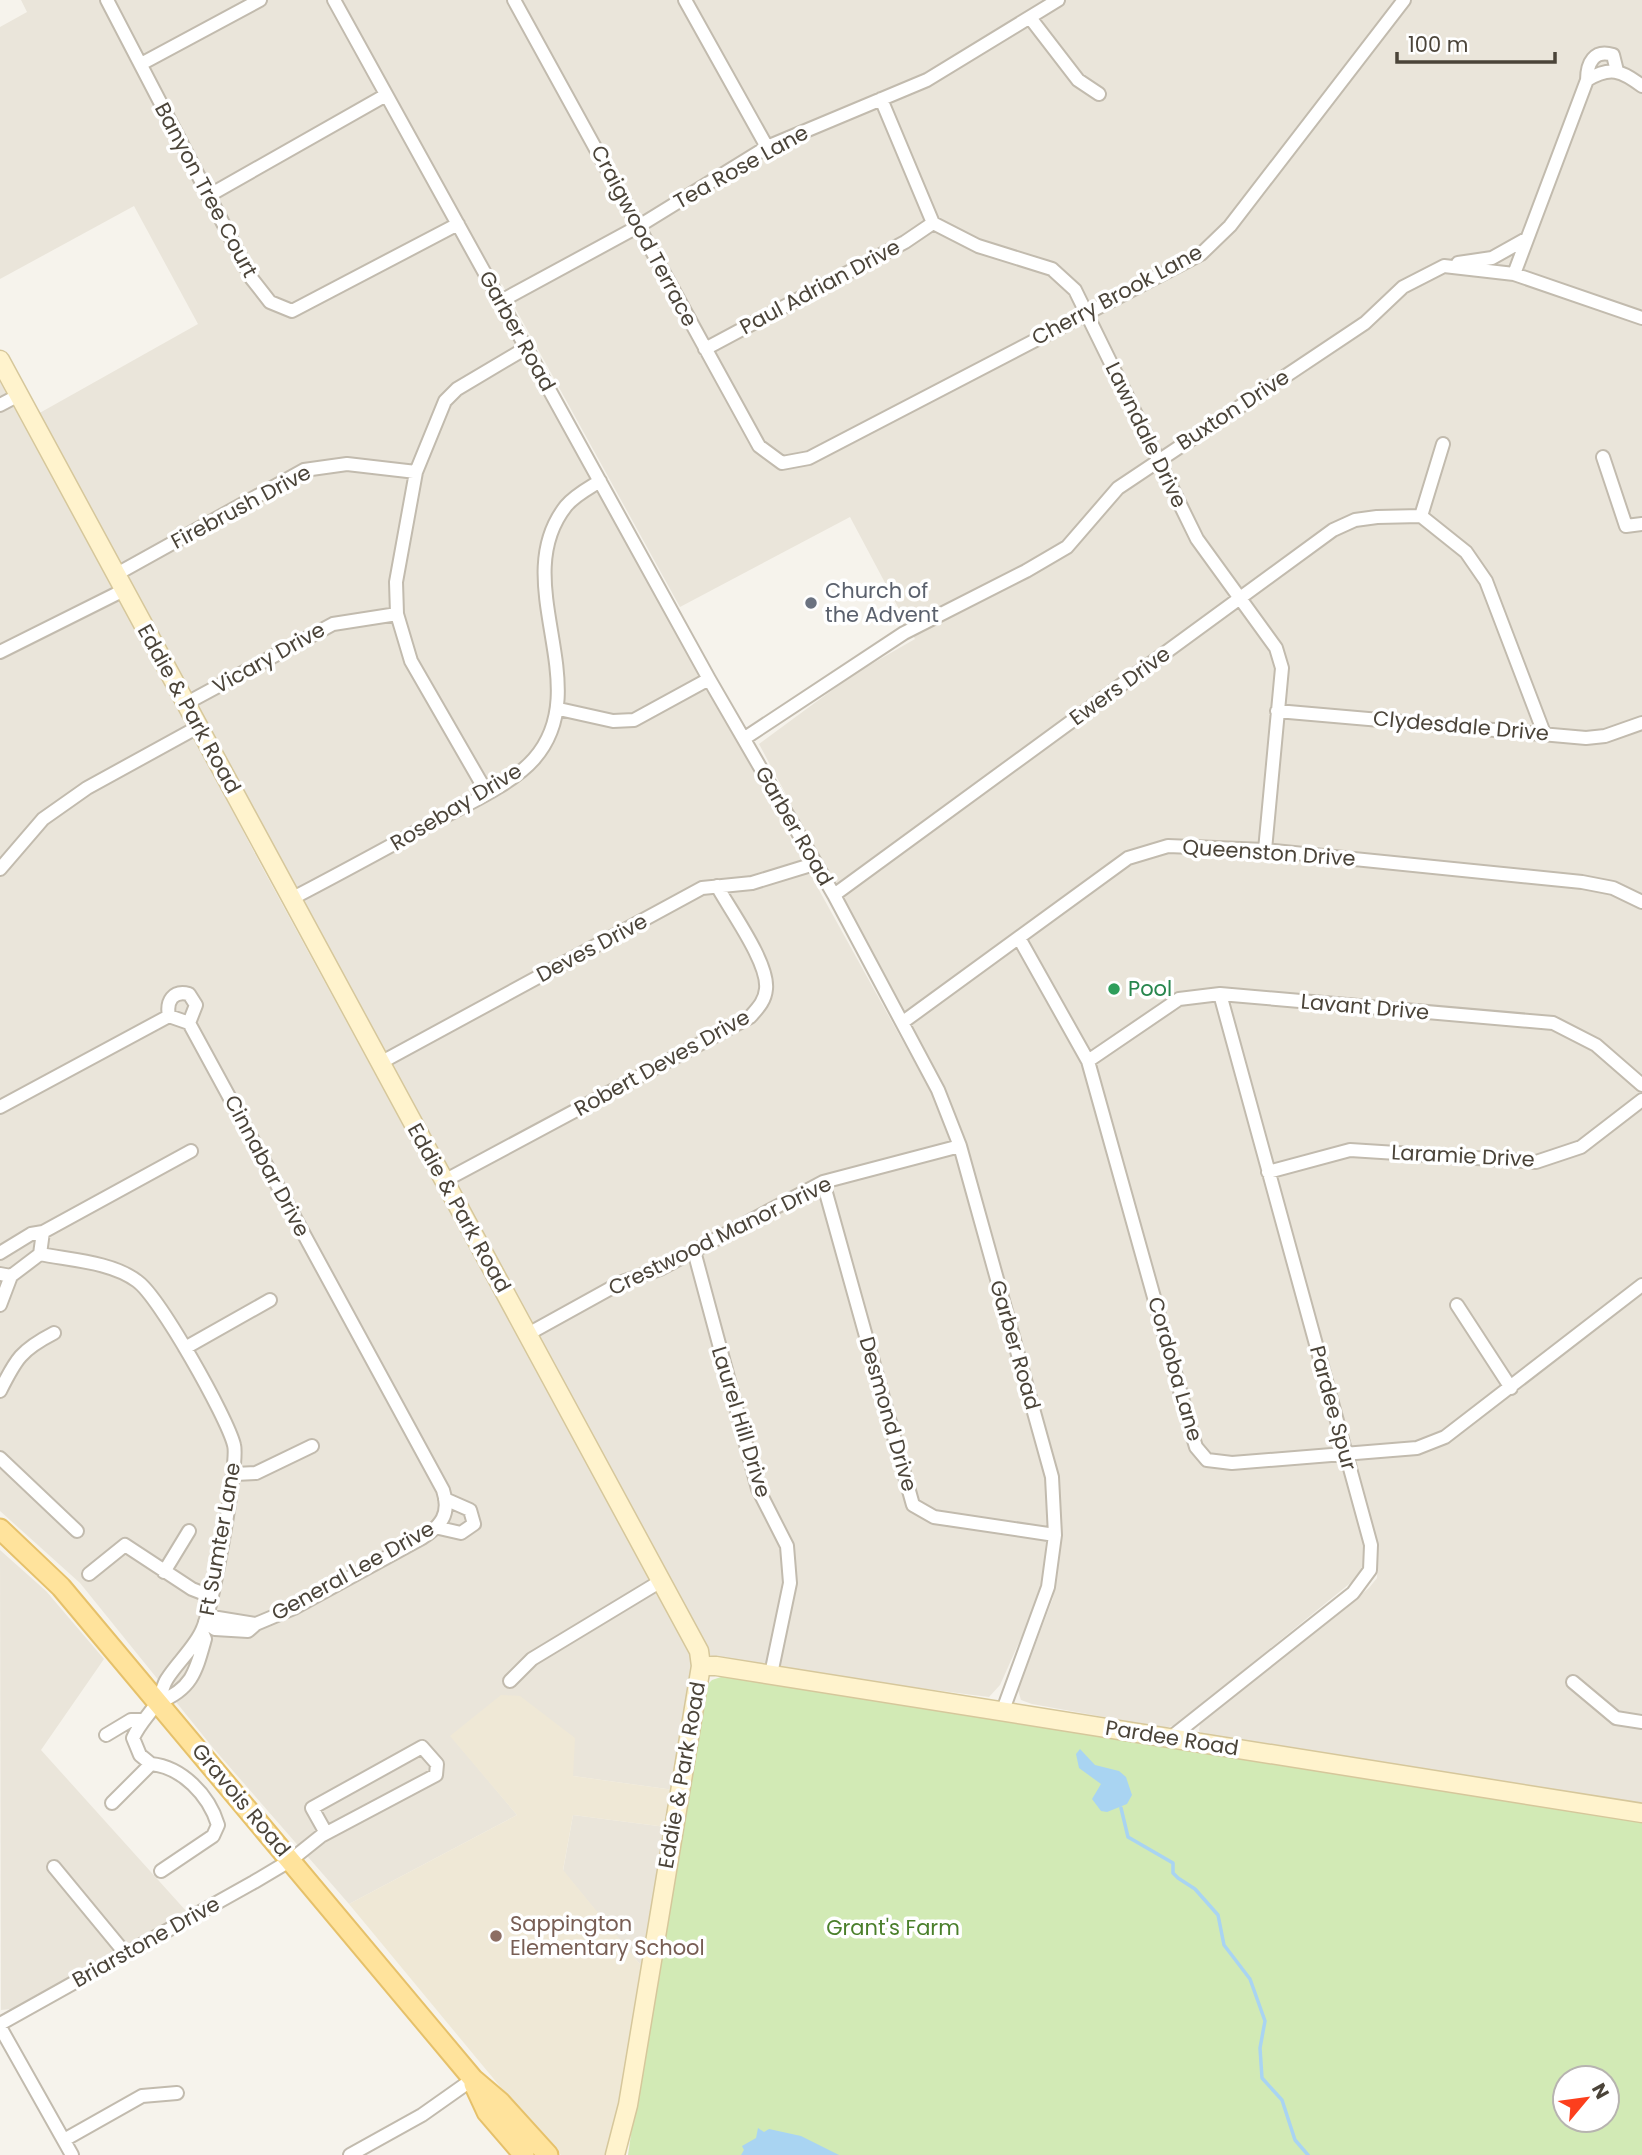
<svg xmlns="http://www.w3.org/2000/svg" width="1642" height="2155" font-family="Poppins,sans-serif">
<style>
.residential{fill:#eae5da}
.education{fill:#efe8d6}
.green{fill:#d2eab5;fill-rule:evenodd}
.water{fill:#a9d4f2}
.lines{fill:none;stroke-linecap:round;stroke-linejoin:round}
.stream{stroke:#a9d4f2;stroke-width:3.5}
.street-casing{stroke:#c2bbae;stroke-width:16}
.secondary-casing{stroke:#d6c79b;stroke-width:21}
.primary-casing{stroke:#e6c16a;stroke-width:23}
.street{stroke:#fff;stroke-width:12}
.secondary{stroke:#fff3cd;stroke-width:18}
.primary{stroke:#ffe39c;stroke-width:19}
.worship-dot{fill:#6b7280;stroke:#fff;stroke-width:2.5}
.leisure-dot{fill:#2e9e5b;stroke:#fff;stroke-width:2.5}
.education-dot{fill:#8d6e63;stroke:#fff;stroke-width:2.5}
.labels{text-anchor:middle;stroke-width:7;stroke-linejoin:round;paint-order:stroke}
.street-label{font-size:21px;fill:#4b4439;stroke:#fff}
.worship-label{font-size:21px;fill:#5b616d;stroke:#fff;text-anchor:start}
.leisure-label{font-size:21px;fill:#27864d;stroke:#fff;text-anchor:start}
.education-label{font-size:21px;fill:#785e54;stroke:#fff;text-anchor:start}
.park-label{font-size:21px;fill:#4a7f2a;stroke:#fff}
</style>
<rect width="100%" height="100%" fill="#f6f3ec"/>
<path class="residential" d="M21 0H1642V1804L1208 1738 1199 1731 1200 1724 1369 1588 1377 1578 1378 1545 1368 1510 1355 1513 1364 1544 1365 1564 1354 1580 1176 1725 1165 1728 1032 1704 1021 1700 1018 1690 1053 1598 1062 1532 1054 1464 963 1134 950 1101 759 744 854 674 915 639 850 517 680 607 502 284 488 292 933 1096 958 1163 1044 1471 1049 1502 1043 1577 1034 1609 1000 1685 989 1697 731 1664 716 1659 706 1652 36 415 198 324 134 206 0 279V27L27 12Z
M0 382 140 634 263 869 685 1642 694 1667 674 1790 573 1776 451 1736 517 1815 349 1904 214 1749 80 1583 0 1511Z
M0 1550 46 1591 104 1659 41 1750 187 1912 11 2009 1 2010Z
M573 1815 666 1827 643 1968 563 1871Z"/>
<path class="education" d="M501 1695 520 1696 575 1738 573 1776 674 1790 666 1827 573 1815 563 1870 643 1968 610 2155H561L531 2124 349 1904 517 1815 450 1736Z"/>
<path class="green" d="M727 1675 1642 1818V2155H628L657 1957 703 1689 712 1680ZM1565 2078H1607V2120H1565Z"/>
<path class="water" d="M1080 1749 1095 1765 1119 1771 1126 1777 1132 1795 1127 1804 1107 1812 1101 1811 1092 1799 1101 1784 1079 1768 1076 1754Z
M758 2128 764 2132 769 2129 801 2136 839 2155H741L744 2150 742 2146 756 2138Z"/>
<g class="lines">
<path class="stream" d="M1121 1808 1128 1837 1173 1863V1873L1178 1878 1195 1889 1218 1915 1224 1945 1250 1979 1265 2021 1260 2048 1262 2078 1282 2100 1295 2140 1308 2155"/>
<g class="street-casing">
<path id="street" d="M107 0 252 279 270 302 292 311 458 224
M334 0 709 679 834 895 938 1090 960 1146 1052 1477 1055 1535 1048 1587 1003 1710
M514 0 759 446 782 463 809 458 1201 254 1230 226 1404 0
M685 0 767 147
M1031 19 1078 80 1099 94
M141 64 260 0
M1587 80C1587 63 1594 49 1613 55L1617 71
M881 99 933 223 978 246 1052 269 1075 290 1197 539 1276 648 1282 668 1265 850
M208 196 386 95
M1458 263 1492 258 1526 239
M1514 274 1587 80C1610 66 1621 70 1642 86
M501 301 639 226 767 147 927 80 1058 0
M705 349 905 242 933 223
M0 405 19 395
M1603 457 1626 526 1642 524
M1421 516 1443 444
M115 575 304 470 347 464 416 472
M0 652 124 590
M185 704 333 624 397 614
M559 709 613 721 634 720 709 679
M1277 711 1586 738 1605 736 1642 723
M745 738 904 633 1026 571 1067 547 1118 488 1365 323 1403 287 1444 266 1514 274 1642 318
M487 793 411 661 397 614 396 582 416 472 445 401 457 389 526 348
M0 869 43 819 87 788 198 727
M834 895 1333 530 1355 520 1377 517 1421 516 1466 552 1486 581 1544 733
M291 899C343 872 394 844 445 816 472 802 514 782 534 759 598 686 506 582 566 506 575 495 589 488 600 481
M1019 938 1088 1061 1193 1437 1196 1447 1207 1460 1232 1463 1417 1448 1445 1437 1642 1285
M169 1016C166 1001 173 990 189 994L196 1005 189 1023
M903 1022 1128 858 1168 846 1265 850 1582 882 1613 888 1642 902
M1088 1061 1179 999 1220 994 1553 1023 1596 1045 1642 1085
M380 1063 702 888 752 883 814 864
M0 1107 169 1016 189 1023 443 1490C451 1514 441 1526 422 1538L294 1608 256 1624 248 1631 215 1629 205 1622
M1268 1172 1350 1150 1536 1162 1581 1147 1642 1100
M444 1181 750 1017C758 1008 765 1001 766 989 769 963 730 910 717 886
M823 1182 913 1505 934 1517 1055 1535
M694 1251 758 1489 787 1546 790 1583 771 1674
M0 1253 31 1234 43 1232
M40 1254C70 1260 112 1262 137 1281 159 1296 227 1417 234 1445 239 1462 212 1608 203 1628 197 1645 176 1664 167 1679 162 1686 162 1696 157 1703 148 1716 139 1724 133 1738L140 1755 151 1764 112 1803
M0 1274 11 1276 40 1254 43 1232 191 1151
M0 1305 11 1276
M1457 1305 1511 1388
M528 1334 622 1282 660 1269 823 1182 960 1146
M185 1348 270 1300
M0 1391C16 1359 21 1350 54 1333
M0 1458 77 1531
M235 1474 256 1473 312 1446
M439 1528 461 1533 474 1524 470 1510 445 1499
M164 1572 189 1531
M89 1574 125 1545 192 1589 210 1596
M205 1622 218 1618 256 1624
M510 1681 532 1659 661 1581
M1573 1682 1616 1718 1642 1722
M159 1702C192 1689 196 1671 205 1639L202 1632
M106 1735 131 1720H141
M1169 1739 1353 1593 1370 1570 1371 1545 1220 994
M151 1764C182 1767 209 1795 218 1825L213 1836 161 1871
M54 1867 125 1953
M0 2024 254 1882 291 1860 321 1836 436 1775 437 1764 422 1747 413 1752 312 1808 326 1833
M0 2027 72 2155
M64 2140 142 2096 177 2093
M350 2155 422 2115 473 2079"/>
</g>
<g class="secondary-casing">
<path id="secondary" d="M0 360 699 1651 701 1666 628 2105 615 2155
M701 1666H716L1642 1813"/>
</g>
<g class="primary-casing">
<path id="primary" d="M0 1529 61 1587 473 2079 500 2102 548 2155
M474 2084 487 2112 524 2155"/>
</g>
<use href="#street" class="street"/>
<use href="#secondary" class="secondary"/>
<use href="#primary" class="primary"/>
</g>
<circle class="worship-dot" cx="811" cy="603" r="7"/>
<circle class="leisure-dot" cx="1114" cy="989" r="7"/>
<circle class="education-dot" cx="496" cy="1936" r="7"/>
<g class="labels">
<g class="street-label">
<text transform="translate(741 167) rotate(-29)" y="7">Tea Rose Lane</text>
<text transform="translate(206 190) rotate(62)" y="7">Banyon Tree Court</text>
<text transform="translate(644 236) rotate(62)" y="7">Craigwood Terrace</text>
<text transform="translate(820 287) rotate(-28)" y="7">Paul Adrian Drive</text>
<text transform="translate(1117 295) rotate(-28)" y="7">Cherry Brook Lane</text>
<text transform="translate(517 331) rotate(61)" y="7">Garber Road</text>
<text transform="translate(1233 410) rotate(-33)" y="7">Buxton Drive</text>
<text transform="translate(1146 435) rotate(64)" y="7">Lawndale Drive</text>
<text transform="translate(241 507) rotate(-28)" y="7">Firebrush Drive</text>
<text transform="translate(269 658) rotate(-29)" y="7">Vicary Drive</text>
<text transform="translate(1120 686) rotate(-36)" y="7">Ewers Drive</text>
<text transform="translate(189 709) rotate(61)" y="7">Eddie &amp; Park Road</text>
<text transform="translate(1461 726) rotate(5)" y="7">Clydesdale Drive</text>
<text transform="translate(456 807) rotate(-31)" y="7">Rosebay Drive</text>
<text transform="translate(794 826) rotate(60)" y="7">Garber Road</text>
<text transform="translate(1269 853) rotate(4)" y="7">Queenston Drive</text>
<text transform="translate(592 948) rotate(-28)" y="7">Deves Drive</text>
<text transform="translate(1365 1007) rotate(5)" y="7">Lavant Drive</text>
<text transform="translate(662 1063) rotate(-29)" y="7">Robert Deves Drive</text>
<text transform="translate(1463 1156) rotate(3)" y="7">Laramie Drive</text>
<text transform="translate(267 1166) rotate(62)" y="7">Cinnabar Drive</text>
<text transform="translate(459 1208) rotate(61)" y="7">Eddie &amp; Park Road</text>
<text transform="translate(720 1236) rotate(-26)" y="7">Crestwood Manor Drive</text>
<text transform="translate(1015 1345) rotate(74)" y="7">Garber Road</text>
<text transform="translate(1175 1369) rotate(74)" y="7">Cordoba Lane</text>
<text transform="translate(1333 1408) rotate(75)" y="7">Pardee Spur</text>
<text transform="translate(888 1414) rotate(74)" y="7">Desmond Drive</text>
<text transform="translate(741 1422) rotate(73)" y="7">Laurel Hill Drive</text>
<text transform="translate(220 1539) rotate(-80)" y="7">Ft Sumter Lane</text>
<text transform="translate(353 1571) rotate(-29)" y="7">General Lee Drive</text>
<text transform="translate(1172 1738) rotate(9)" y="7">Pardee Road</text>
<text transform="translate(682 1775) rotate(-80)" y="7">Eddie &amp; Park Road</text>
<text transform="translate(241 1800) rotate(50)" y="7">Gravois Road</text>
<text transform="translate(146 1942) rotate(-29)" y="7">Briarstone Drive</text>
</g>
<g class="worship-label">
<text x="825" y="598">Church of<tspan x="825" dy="24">the Advent</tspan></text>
</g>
<g class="leisure-label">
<text x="1128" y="996">Pool</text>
</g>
<g class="education-label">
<text x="510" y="1931">Sappington<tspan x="510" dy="24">Elementary School</tspan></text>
</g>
<g class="park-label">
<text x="893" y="1935">Grant's Farm</text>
</g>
</g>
<g transform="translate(1586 2099) rotate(61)"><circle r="33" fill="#ffffff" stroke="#b7b4b0" stroke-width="2"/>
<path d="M0-5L12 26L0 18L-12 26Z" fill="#fc3f1d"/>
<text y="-10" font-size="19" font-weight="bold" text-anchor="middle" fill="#4b4439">N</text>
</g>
<path d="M1397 52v10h158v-10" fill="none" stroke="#4b4439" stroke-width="3.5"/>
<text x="1408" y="52" font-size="21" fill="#4b4439" stroke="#ffffff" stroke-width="5" paint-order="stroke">100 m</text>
</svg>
